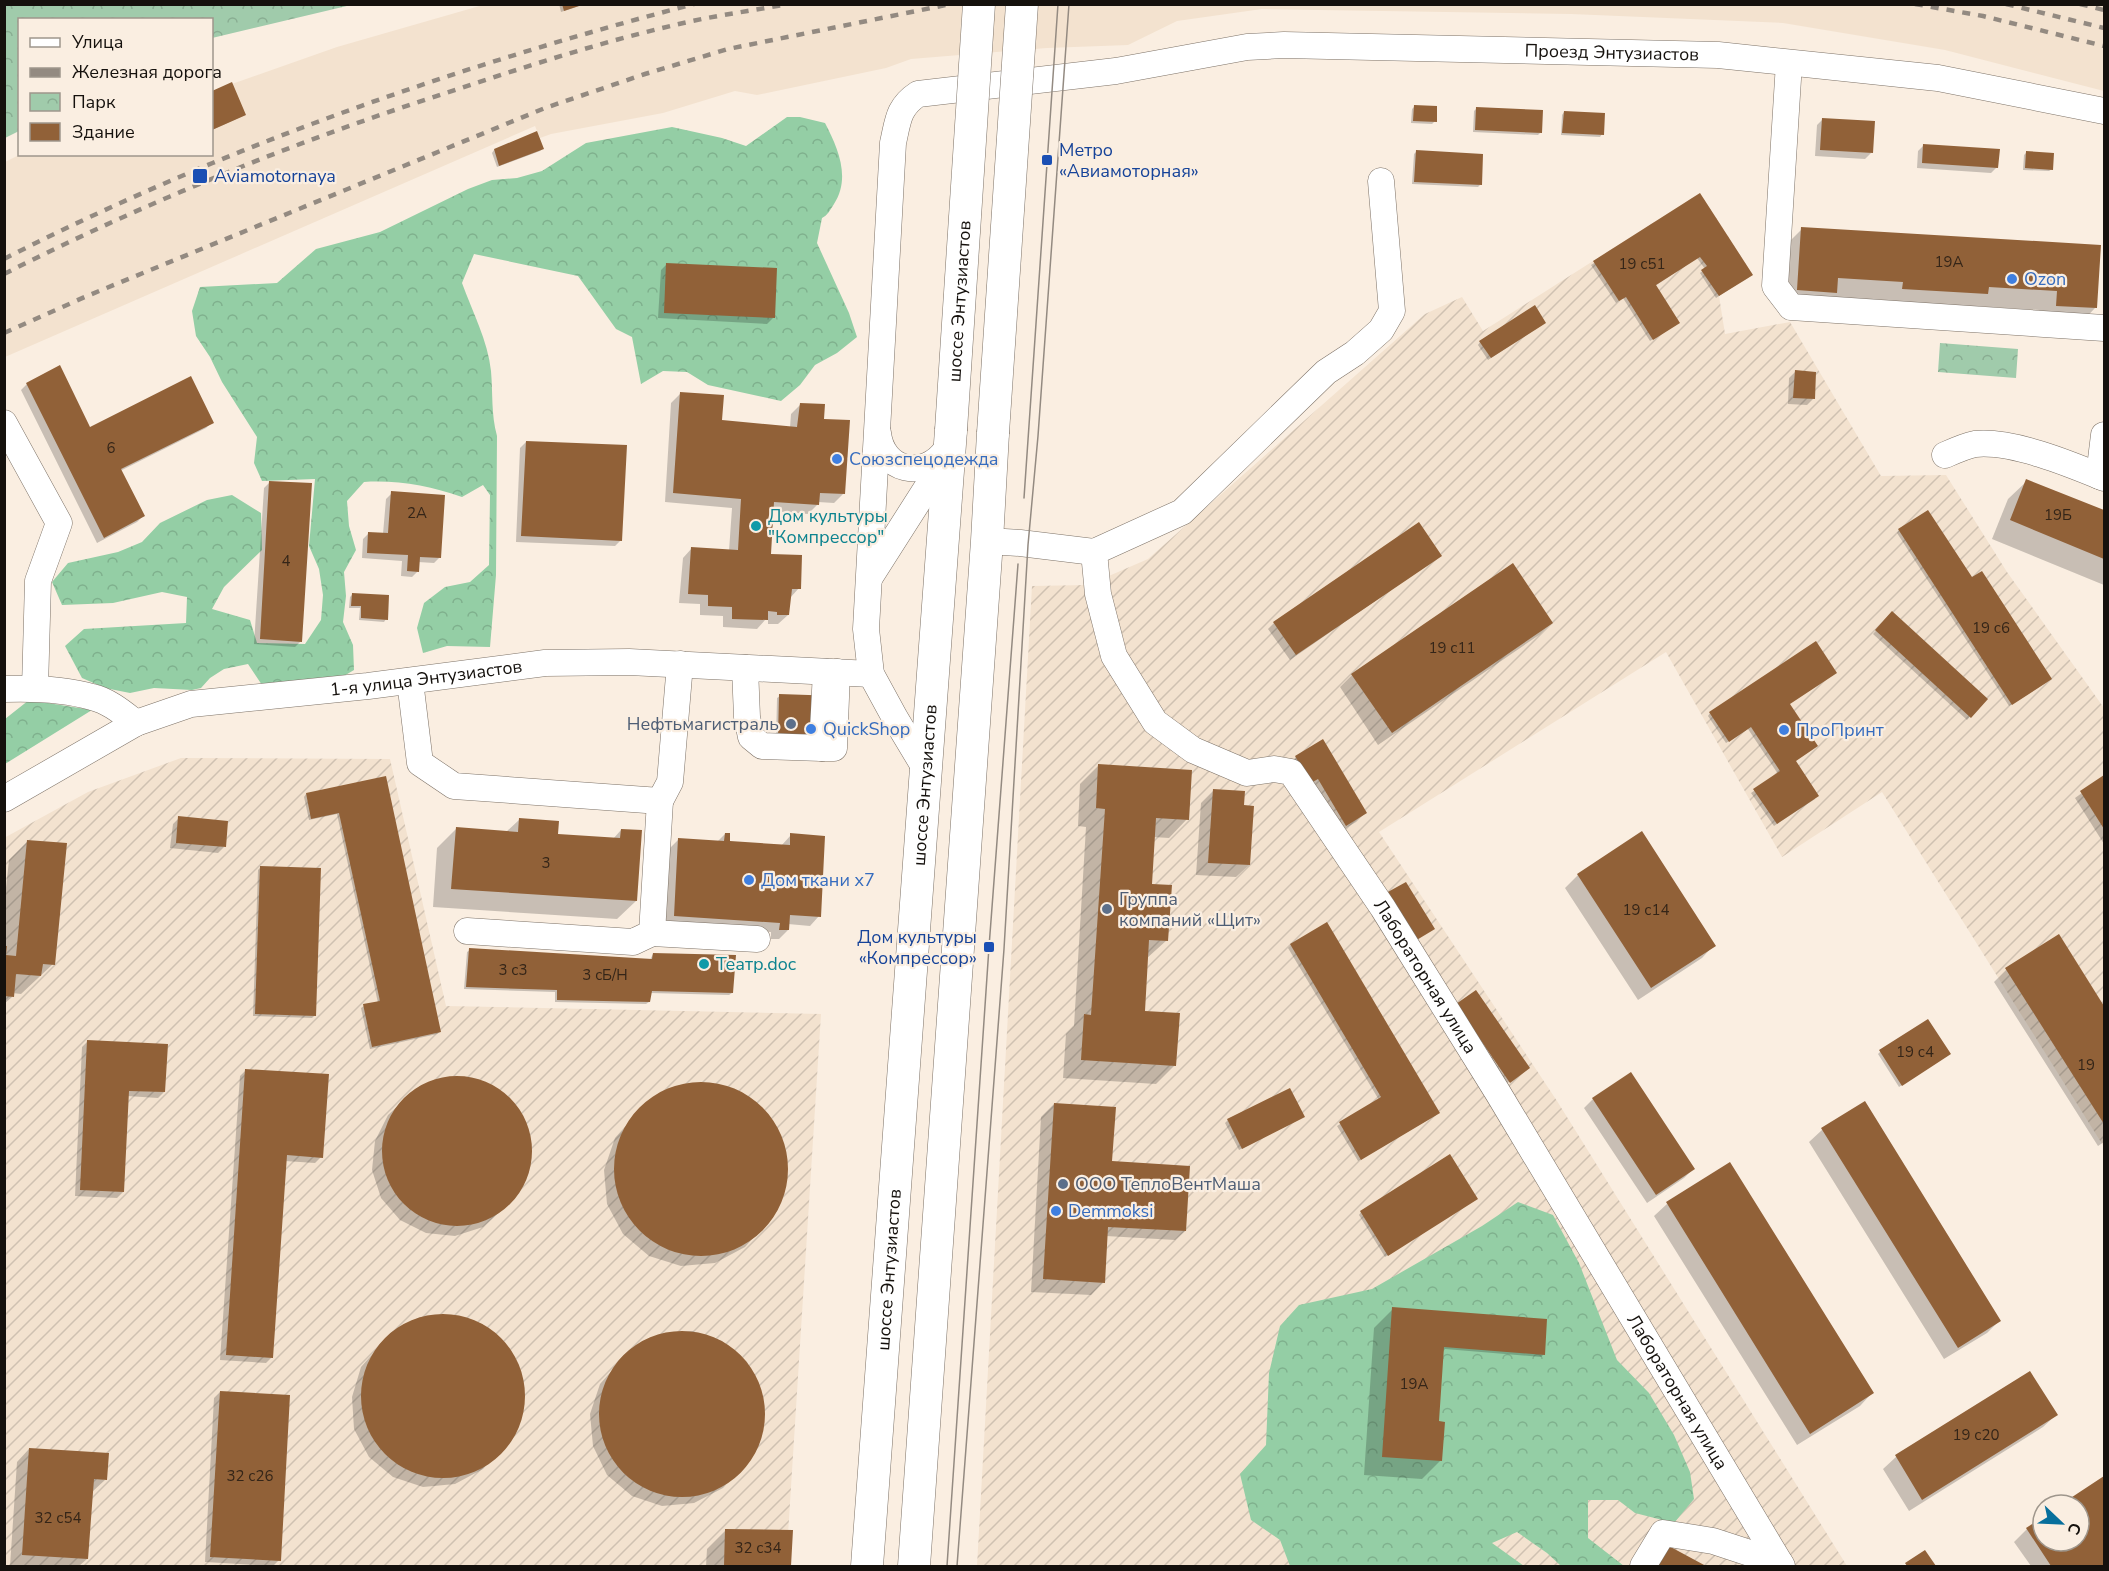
<svg xmlns="http://www.w3.org/2000/svg" width="2109" height="1571" font-family="'Nunito Sans',sans-serif">
<style>
.built{fill:#f3e2cf}
.industrial{fill:url(#industrial-furrows)}
.forest{fill:url(#forest-crowns)}
.park{fill:url(#park-crowns)}
.shadow{fill:#0003}
.building{fill:#916138}
.lines{fill:none;stroke-linecap:round;stroke-linejoin:round}
.minor-casing{stroke:#7d7267;stroke-width:27}
.major-casing{stroke:#7d7267;stroke-width:33}
.minor{stroke:#fff;stroke-width:26}
.major{stroke:#fff;stroke-width:32}
.tram{stroke:#938a81;stroke-width:1.5}
.rail{stroke:#938a81;stroke-width:4.5;stroke-dasharray:8 8;stroke-linecap:butt}
.major-bridge-casing{stroke:#7d7267;stroke-width:33;stroke-linecap:butt}
.major-bridge{stroke:#fff;stroke-width:32}
.transit-dot{fill:#1a4fb4;stroke:#faeee1;stroke-width:2}
.shop-dot{fill:#3f7fe0;stroke:#faeee1;stroke-width:2}
.culture-dot{fill:#0f9aa8;stroke:#faeee1;stroke-width:2}
.service-dot{fill:#5c6f8a;stroke:#faeee1;stroke-width:2}
.labels{text-anchor:middle;stroke-width:4.5;stroke-linejoin:round;paint-order:stroke}
.number-label{font-size:15px;fill:#342518}
.street-label{font-size:18px;fill:#15110d;stroke:#faeee1}
.transit-label{font-size:18px;fill:#164399;stroke:#faeee1;text-anchor:start}
.shop-label{font-size:18px;fill:#366cbe;stroke:#faeee1;text-anchor:start}
.culture-label{font-size:18px;fill:#0d838f;stroke:#faeee1;text-anchor:start}
.service-label{font-size:18px;fill:#4e5e75;stroke:#faeee1;text-anchor:start}
</style>
<defs>
<pattern id="industrial-furrows" width="10" height="10" patternUnits="userSpaceOnUse" patternTransform="scale(1.5)"><rect width="10" height="10" fill="#f3e2cf"/><path d="M-1 1l2-2M0 10L10 0M9 11l2-2" fill="none" stroke="#cfc1b1"/></pattern>
<pattern id="forest-crowns" width="20" height="18" patternUnits="userSpaceOnUse" patternTransform="scale(1.5)"><rect width="20" height="18" fill="#94cea5"/><path d="M2 6a3 3 0 1 1 6 0M12 15a3 3 0 1 1 6 0" fill="none" stroke="#7fb08d"/></pattern>
<pattern id="park-crowns" width="20" height="18" patternUnits="userSpaceOnUse" patternTransform="scale(1.5)"><rect width="20" height="18" fill="#a0cbab"/><path d="M2 6a3 3 0 1 1 6 0M12 15a3 3 0 1 1 6 0" fill="none" stroke="#89ad92"/></pattern>
</defs>
<rect width="100%" height="100%" fill="#faeee1"/>
<path class="built" d="M483 5H2104V91L1945 50 1783 23 1571 14 1262 9 1177 21 1128 45 1047 48 911 59 886 68 757 95 735 91 663 113 551 134 540 138 535 126 5 357V162L21 154H212V91L337 47Z"/>
<path class="industrial" d="M1700 193 1753 275 1719 296 1725 334 1790 322 1881 476 1946 475 2007 572 2104 708V1147L1882 792 1782 857 1666 652 1379 832 1557 1101 1847 1566H977L1032 586 1088 585 1148 559 1425 314 1462 297 1483 331Z
M181 758 390 759 446 1006 821 1014 786 1566H5L4 838 88 792Z"/>
<path class="forest" d="M787 117H800L825 123C838 148 851 178 834 204 830 210 828 215 822 218L817 243 849 313 857 337 837 353 815 365 800 385 781 401 708 385 687 372 663 371 641 384 632 337 616 329 578 276 474 254 462 283C472 311 488 341 491 371 493 394 491 414 497 436L496 575 490 647 447 646 423 653 417 628 424 603 445 587 470 582 489 565 490 495 483 485 462 497C430 486 398 480 364 482L347 501 349 526 356 550 344 572 346 596 343 622 353 645 354 670 332 683 262 685 248 664 224 669 210 678 201 688 192 690 154 688 130 693 105 688 82 678 65 646 84 629 186 623 187 597 162 592 113 603 62 605 52 582 68 563 118 552 142 542 160 523 207 500 232 495 261 513 262 550 224 587 212 609 250 620 257 643 305 644 321 620 323 595 319 569 309 546 315 479 262 481 254 463 257 437 222 382 210 357 196 336 192 311 200 287 277 283 316 249 380 232 468 189 492 180 517 178 542 171 586 143 672 127 722 138 746 146Z
M29 700 92 710 5 764V719Z
M1518 1202 1553 1215 1579 1263 1617 1360 1649 1393 1674 1435 1690 1472 1694 1499 1674 1523 1635 1513 1618 1500H1588V1538L1624 1566H1561L1547 1553 1517 1532 1492 1543 1524 1566H1290L1280 1540 1251 1520 1240 1474 1266 1445 1269 1373 1280 1326 1299 1305 1372 1289 1482 1226Z"/>
<path class="park" d="M5 4H351V5L212 38V20H20L19 131 5 138Z
M1940 343 2018 349 2016 378 1938 372Z"/>
<path class="shadow" d="M559 4H585L561 12Z
M231 84 245 115 212 130V93Z
M1415 106 1435 121 1432 124 1411 123 1412 109Z
M1476 109 1540 133 1538 135 1473 132 1474 111Z
M1564 112 1602 134 1600 137 1561 135 1562 115Z
M1823 119 1871 153 1865 159 1815 156 1817 125Z
M537 133 542 149 540 151 497 167 492 153 494 150Z
M1924 145 1997 167 1991 173 1917 168 1918 151Z
M1416 152 1480 185 1478 187 1412 184 1414 154Z
M2026 153 2052 169 2049 171 2023 170 2024 155Z
M1700 195 1748 277 1716 298 1700 273 1705 269 1697 258 1655 286 1676 325 1650 341 1623 298 1616 303 1591 265Z
M1802 229 2099 247 2095 308 2077 327 2038 324 2039 310 1975 306 1968 312 1884 307 1885 300 1831 297 1779 309 1783 248Z
M667 264 773 318 767 324 658 318 661 270Z
M1542 325 1488 360 1478 345 1480 342Z
M1795 372 1813 399 1807 405 1788 404 1789 378Z
M27 384 89 429 212 422 206 428 120 471 143 516 137 522 97 543 21 390Z
M680 394 721 422 790 428 791 414 800 405 823 420 843 494 834 503 818 502 817 505 808 514 772 511 769 555 799 588 790 598 788 615 778 624H768V620H765L757 629 723 627V616L700 615V604L679 603 683 558 692 548 729 551 732 508 665 502 671 403Z
M526 442 621 540 615 546 516 542 520 448Z
M2027 481 2104 512V585L1992 539 2008 499Z
M270 482 301 641 295 647 254 644 264 488Z
M392 493 440 557 434 563 418 562V571L412 577 401 576 402 561 362 558 363 539 369 533 383 534 386 499Z
M1899 530 1971 579 2047 682 2009 706 1897 533Z
M1440 556 1290 660 1268 629 1274 623Z
M352 595 386 619 384 622 359 620 360 608H349L350 597Z
M1892 613 1986 699 1967 720 1873 634Z
M1551 623 1539 635 1378 745 1340 687 1352 675Z
M780 696 832 743 776 741 777 698Z
M1788 704 1794 761 1815 799 1774 826 1751 793 1778 774 1748 729 1726 743 1708 716 1710 713Z
M1296 757 1366 812 1356 822 1336 834 1287 766Z
M1099 765 1187 819 1169 838 1153 837 1150 885 1167 940 1146 959 1143 1012 1175 1065 1156 1084 1063 1078 1066 1034 1074 1026 1086 827 1078 826 1080 784Z
M385 777 440 1032 437 1034 370 1049 361 1008 364 1006 378 1003 337 814 309 820 304 797 306 794Z
M2104 777V844L2075 798Z
M1213 791 1249 865 1236 877 1196 875 1201 803Z
M179 818 224 847 218 853 170 848 173 824Z
M519 820 557 835 613 839 621 830 636 901 617 919 433 907 437 848 456 829 506 832Z
M725 834 728 843 781 846 791 835 819 916 810 926 788 924V930L779 939H771V932L665 925 669 849 678 840 717 842Z
M28 841 53 964 21 994 12 993V997L4 1004V906L9 860Z
M260 868 315 1015 312 1018 253 1016 258 870Z
M1578 875 1714 945 1702 958 1638 1000 1565 888Z
M2058 936 2104 1009V1142L2098 1146 1994 982 2006 970Z
M1291 945 1436 1115 1358 1161 1337 1126 1379 1100 1288 948Z
M470 950 650 960 653 954 732 993 729 995 650 993 649 1002 646 1004 555 1002V992L464 989 467 952Z
M1455 1007 1525 1071 1506 1084Z
M88 1041 164 1092 158 1098 127 1096 123 1192 117 1198 75 1196 82 1047Z
M1880 1052 1947 1056 1899 1087 1878 1054Z
M246 1070 321 1157 315 1163 285 1161 272 1357 266 1363 220 1360 240 1076Z
M448 1077 477 1079 503 1093 522 1115 531 1142 528 1171 515 1198 483 1227 455 1236 426 1233 400 1220 381 1198 372 1170 375 1141 388 1115 420 1086Z
M711 1083 743 1093 769 1115 784 1145 787 1179 777 1211 745 1247 715 1263 681 1266 649 1256 623 1234 607 1204 604 1170 615 1138 647 1102 677 1086Z
M1593 1099 1694 1168 1684 1178 1647 1203 1584 1108Z
M1864 1103 1999 1321 1987 1333 1944 1359 1809 1142 1822 1130Z
M1054 1104 1111 1163 1185 1231 1175 1240 1106 1236 1103 1282 1091 1295 1031 1292 1041 1117Z
M1300 1119 1239 1150 1225 1123 1228 1120Z
M1476 1199 1385 1257 1359 1215 1361 1212Z
M1667 1204 1872 1393 1860 1406 1797 1445 1654 1216Z
M1393 1309 1544 1354 1541 1357 1445 1349 1442 1353 1437 1423 1441 1460 1422 1479 1364 1475 1374 1328Z
M452 1315 482 1324 506 1345 520 1373 523 1404 514 1435 483 1469 455 1484 423 1487 393 1477 369 1457 354 1429 352 1397 361 1367 392 1332 420 1317Z
M692 1331 722 1341 747 1362 761 1391 764 1423 754 1454 723 1488 694 1503 662 1506 632 1496 607 1475 593 1446 590 1414 600 1384 631 1349 660 1334Z
M2029 1373 2056 1415 2043 1427 1909 1511 1883 1469 1896 1457Z
M220 1392 279 1560 273 1566 205 1562 214 1398Z
M29 1449 105 1480 92 1492 87 1559 79 1566H10L17 1462Z
M2104 1478V1566H2031L2014 1542 2027 1529 2043 1518V1541H2079V1505H2063Z
M726 1530 791 1531 789 1566H706L707 1549Z
M1667 1547 1703 1566H1654Z"/>
<path class="building" d="M562 4H582V5L564 11Z
M232 82 246 115 212 130V91Z
M1414 105 1437 106V122L1413 121Z
M1476 107 1543 110 1542 133 1475 130Z
M1564 111 1605 113 1604 135 1562 133Z
M1822 118 1875 121 1873 153 1820 150Z
M537 131 544 149 499 166 494 149Z
M1923 144 2000 149 1998 168 1922 163Z
M1416 150 1483 154 1482 185 1414 182Z
M2026 151 2054 153 2053 170 2025 168Z
M1700 193 1753 275 1719 296 1701 270 1707 266 1700 257 1656 285 1680 323 1653 340 1626 297 1619 301 1593 261Z
M1801 227 2101 245 2097 308 2056 306 2057 291 1989 287 1988 294 1902 289 1903 282 1838 278 1837 293 1797 290Z
M666 263 777 268 775 318 664 313Z
M1535 305 1546 323 1491 358 1479 341Z
M60 365 90 427 191 376 214 423 121 469 145 516 104 538 26 383Z
M1795 370 1816 372 1815 399 1793 398Z
M680 392 724 395 722 420 797 427 800 403 825 404 824 419 850 420 845 494 820 493 819 505 774 502 771 554 802 555 801 589H792L789 615H777V612L768 611V620L732 619V607L708 606V595L688 594 691 547 738 550 741 499 673 493Z
M526 441 627 445 622 541 521 536Z
M2026 479 2104 510V559L2010 520Z
M269 481 312 483 302 642 260 639Z
M391 491 445 495 441 558 420 557 419 572 407 571 408 555 367 553 368 532 388 533Z
M1928 510 1972 577 1982 571 2052 679 2012 705 1898 529Z
M1419 522 1442 556 1296 655 1273 622Z
M1513 563 1553 623 1392 733 1351 674Z
M352 593 389 595 388 620 361 618V606H351Z
M1892 611 1988 699 1971 718 1875 630Z
M1816 641 1837 673 1790 704 1818 746 1796 761 1819 796 1777 824 1753 789 1780 771 1751 727 1729 742 1709 712Z
M779 694 838 696 836 741 778 739Z
M1323 739 1367 813 1346 826 1318 779 1311 783 1295 756Z
M1098 764 1192 770 1189 820 1156 818 1152 884 1172 885 1168 941 1149 940 1145 1011 1180 1013 1176 1066 1081 1060 1084 1014 1091 1015 1105 809 1096 808Z
M2104 775V829L2080 791Z
M386 776 441 1032 372 1047 363 1004 380 1001 339 813 311 819 306 793Z
M1213 789 1245 791 1244 805 1254 806 1250 865 1208 863Z
M178 816 228 821 226 847 176 843Z
M519 818 559 821 558 834 620 838 621 829 642 830 637 901 451 889 456 827 518 832Z
M1642 831 1716 946 1651 988 1577 874Z
M725 833H730V841L790 845V833L825 836 821 917 790 915 789 930H779L780 923 674 916 678 838 724 841Z
M27 840 67 843 55 965 43 964 41 976 16 974 14 997 4 996V946H7L6 955 16 956Z
M260 866 321 868 316 1016 255 1014Z
M1406 882 1435 929 1415 941 1386 893Z
M1327 922 1440 1113 1361 1160 1339 1122 1381 1097 1290 944Z
M2059 934 2104 1006V1124L2005 968Z
M469 948 652 959 653 953 736 955 733 993 652 991 650 1002 557 1000V990L466 987Z
M1476 990 1530 1068 1510 1083 1456 1004Z
M1928 1019 1951 1054 1902 1086 1879 1050Z
M87 1040 168 1044 165 1092 129 1091 124 1192 80 1190Z
M245 1069 329 1074 323 1158 287 1155 273 1358 226 1355Z
M1631 1072 1695 1169 1656 1195 1592 1098Z
M382 1151a75 75 0 1 1 150 0a75 75 0 1 1-150 0Z
M614 1169a87 87 0 1 1 174 0a87 87 0 1 1-174 0Z
M1290 1088 1305 1117 1242 1149 1227 1119Z
M1865 1101 2001 1321 1958 1348 1821 1128Z
M1054 1103 1116 1107 1112 1161 1190 1166 1186 1231 1108 1227 1105 1283 1043 1279Z
M1450 1154 1478 1199 1388 1256 1360 1211Z
M1730 1162 1874 1393 1810 1434 1666 1202Z
M1392 1307 1547 1319 1545 1355 1444 1347 1439 1421 1445 1422 1442 1461 1382 1457Z
M361 1396a82 82 0 1 1 164 0a82 82 0 1 1-164 0Z
M599 1414a83 83 0 1 1 166 0a83 83 0 1 1-166 0Z
M2030 1371 2058 1415 1922 1500 1895 1455Z
M220 1391 290 1395 281 1561 210 1557Z
M29 1448 109 1453 107 1480 94 1479 88 1559 22 1555Z
M2104 1476V1566H2051L2026 1528 2043 1517V1541H2079V1505H2060Z
M725 1529 793 1530 791 1566H724Z
M1667 1545 1706 1566H1655Z
M1925 1550 1936 1566H1907L1905 1563Z"/>
<g class="lines">
<g class="minor-casing">
<g id="minor">
<path d="M1789 63 1775 286 1791 307 2104 328"/>
<path d="M4 423 59 523 38 581 35 688"/>
<path d="M878 433C882 471 924 481 946 450"/>
<path d="M1945 455C1954 451 1965 446 1975 444 2012 440 2070 464 2104 478"/>
<path d="M2099 476 2104 435"/>
<path d="M987 541 1020 543 1094 552"/>
<path id="s1" d="M1094 552 1098 594 1114 656 1155 722 1193 750 1247 773 1274 769 1291 772 1383 908 1498 1093 1780 1563"/>
<path d="M1094 552 1182 512 1326 372 1355 353 1381 330 1392 311 1381 181"/>
<path d="M870 577 949 453"/>
<path d="M745 668 747 717 751 737 762 746 822 748"/>
<path d="M826 672 822 748H834L837 672"/>
<path d="M410 681 420 763 454 786 660 801 670 782 680 664"/>
<path d="M4 689C33 688 64 689 92 697 109 701 123 713 136 723"/>
<path id="s2" d="M925 768 895 718 871 674 866 629 893 143C898 121 898 107 918 94L1116 71 1247 47 1284 45 1718 55 1938 78 2104 111"/>
<path id="s3" d="M4 799 136 723 191 704 368 686 545 663 629 662 871 674"/>
<path d="M467 931 633 942 652 933 660 801"/>
<path d="M652 933 757 939"/>
<path d="M1643 1566 1663 1533 1713 1541 1780 1563 1782 1566"/>
</g>
</g>
<g class="major-casing">
<g id="major">
<path id="s4" d="M867 1566 951 430"/>
<path d="M914 1566 987 541 993 433"/>
</g>
</g>
<use href="#minor" class="minor"/>
<use href="#major" class="major"/>
<path class="tram" d="M1024 498 1058 4
M947 1566 989 947 1018 564
M957 1566 1004 949 1028 545 1038 436 1069 4"/>
<path class="rail" d="M1915 4 1983 16 2104 46
M2006 4 2104 28
M2080 4 2104 10
M4 259C223 147 457 66 694 4
M4 274C150 200 302 139 458 89 540 62 623 35 707 18 734 13 761 9 788 4
M4 333 87 296 545 108 645 74 728 49 951 4"/>
<g class="major-bridge-casing">
<g id="major-bridge">
<path id="s5" d="M951 430 979 4"/>
<path d="M993 433 1022 4"/>
</g>
</g>
<use href="#major-bridge" class="major-bridge"/>
</g>
<g class="transit-dot">
<rect x="1041" y="154" width="12" height="12" rx="3"/>
<rect x="192" y="168" width="16" height="16" rx="3"/>
<rect x="983" y="941" width="12" height="12" rx="3"/>
</g>
<g class="shop-dot">
<circle cx="2012" cy="279" r="6"/>
<circle cx="837" cy="459" r="6"/>
<circle cx="811" cy="729" r="6"/>
<circle cx="1784" cy="730" r="6"/>
<circle cx="749" cy="880" r="6"/>
<circle cx="1056" cy="1211" r="6"/>
</g>
<g class="culture-dot">
<circle cx="756" cy="526" r="6"/>
<circle cx="704" cy="964" r="6"/>
</g>
<g class="service-dot">
<circle cx="791" cy="724" r="6"/>
<circle cx="1107" cy="909" r="6"/>
<circle cx="1063" cy="1184" r="6"/>
</g>
<g class="labels">
<g class="number-label">
<text x="1949" y="267">19А</text>
<text x="1642" y="269">19 с51</text>
<text x="111" y="453">6</text>
<text x="417" y="518">2А</text>
<text x="2058" y="520">19Б</text>
<text x="286" y="566">4</text>
<text x="1991" y="633">19 с6</text>
<text x="1452" y="653">19 с11</text>
<text x="546" y="868">3</text>
<text x="1646" y="915">19 с14</text>
<text x="513" y="975">3 с3</text>
<text x="605" y="980">3 cБ/Н</text>
<text x="1915" y="1057">19 с4</text>
<text x="2086" y="1070">19</text>
<text x="1414" y="1389">19А</text>
<text x="1976" y="1440">19 с20</text>
<text x="250" y="1481">32 с26</text>
<text x="58" y="1523">32 с54</text>
<text x="758" y="1553">32 с34</text>
</g>
<g class="street-label">
<text dy="6" stroke="none"><textPath href="#s2" startOffset="1395">Проезд Энтузиастов</textPath></text>
<text dy="6" stroke="none"><textPath href="#s5" startOffset="129">шоссе Энтузиастов</textPath></text>
<text dy="6" stroke="none"><textPath href="#s3" startOffset="447">1-я улица Энтузиастов</textPath></text>
<text dy="6" stroke="none"><textPath href="#s4" startOffset="783">шоссе Энтузиастов</textPath></text>
<text dy="6" stroke="none"><textPath href="#s1" startOffset="579">Лабораторная улица</textPath></text>
<text dy="6" stroke="none"><textPath href="#s4" startOffset="297">шоссе Энтузиастов</textPath></text>
<text dy="6" stroke="none"><textPath href="#s1" startOffset="1065">Лабораторная улица</textPath></text>
</g>
<g class="transit-label">
<text x="1059" y="156">Метро<tspan x="1059" dy="21">«Авиамоторная»</tspan></text>
<text x="214" y="182">Aviamotornaya</text>
<text x="977" y="943" text-anchor="end">Дом культуры<tspan x="977" dy="21">«Компрессор»</tspan></text>
</g>
<g class="shop-label">
<text x="2024" y="285">Ozon</text>
<text x="849" y="465">Союзспецодежда</text>
<text x="823" y="735">QuickShop</text>
<text x="1796" y="736">ПроПринт</text>
<text x="761" y="886">Дом ткани x7</text>
<text x="1068" y="1217">Demmoksi</text>
</g>
<g class="culture-label">
<text x="768" y="522">Дом культуры<tspan x="768" dy="21">"Компрессор"</tspan></text>
<text x="716" y="970">Театр.doc</text>
</g>
<g class="service-label">
<text x="779" y="730" text-anchor="end">Нефтьмагистраль</text>
<text x="1119" y="905">Группа<tspan x="1119" dy="21">компаний «Щит»</tspan></text>
<text x="1075" y="1190">ООО ТеплоВентМаша</text>
</g>
</g>
<rect width="2109" height="1571" fill="none" stroke="#15110d" stroke-width="12"/>
<rect x="18" y="18" width="195" height="138" fill="#faeee1" stroke="#9e968c" stroke-width="1.5"/>
<rect x="30" y="38" width="30" height="9" fill="#ffffff" stroke="#9e968c" stroke-width="1.5"/>
<text x="72" y="48" font-size="18" fill="#15110d">Улица</text>
<rect x="30" y="68" width="30" height="9" fill="#938a81" stroke="#9e968c" stroke-width="1.5"/>
<text x="72" y="78" font-size="18" fill="#15110d">Железная дорога</text>
<rect x="30" y="93" width="30" height="18" fill="url(#park-crowns)" stroke="#9e968c" stroke-width="1.5"/>
<text x="72" y="108" font-size="18" fill="#15110d">Парк</text>
<rect x="30" y="123" width="30" height="18" fill="#916138" stroke="#9e968c" stroke-width="1.5"/>
<text x="72" y="138" font-size="18" fill="#15110d">Здание</text>
<g transform="translate(2061 1523) rotate(113)"><circle r="28" fill="#faeee1" stroke="#9e968c" stroke-width="1.5"/>
<path d="M0-4.5L10 22L0 15L-10 22Z" fill="#076f9c"/>
<text y="-9" font-size="16" font-weight="bold" text-anchor="middle" fill="#15110d">С</text>
</g>
</svg>
